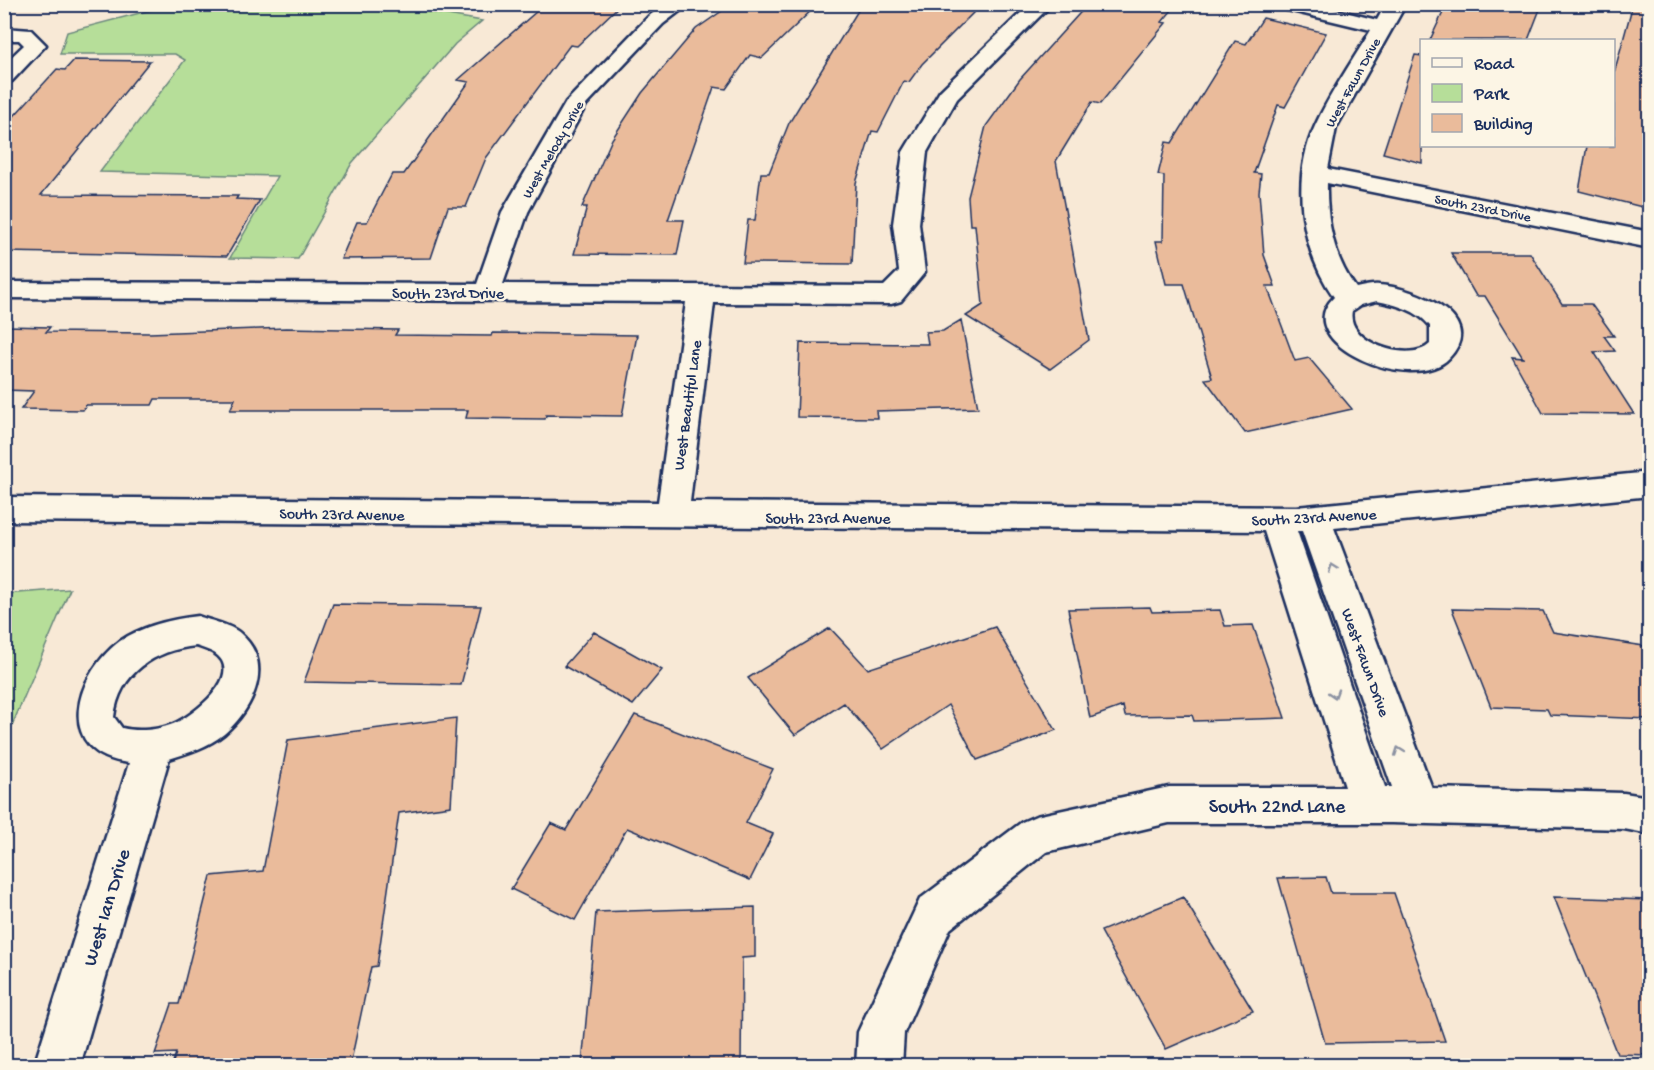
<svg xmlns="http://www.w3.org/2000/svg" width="1654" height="1070" font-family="'Gochi Hand',sans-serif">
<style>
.green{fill:#b6de99;stroke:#68867c;stroke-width:1.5}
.building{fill:#eabb9b;stroke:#1b2f5e;stroke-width:1.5}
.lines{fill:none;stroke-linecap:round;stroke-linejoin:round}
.minor-casing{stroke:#1b2f5e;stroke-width:5}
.minor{fill:#fcf5e5;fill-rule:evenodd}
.oneway{stroke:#8c92a2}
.labels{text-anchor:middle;stroke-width:5;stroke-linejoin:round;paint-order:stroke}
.far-street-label{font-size:14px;fill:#1b2f5e;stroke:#fcf5e5}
.street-label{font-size:16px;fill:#1b2f5e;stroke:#fcf5e5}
.near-street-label{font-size:20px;fill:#1b2f5e;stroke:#fcf5e5}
</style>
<rect width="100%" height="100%" fill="#f8e9d6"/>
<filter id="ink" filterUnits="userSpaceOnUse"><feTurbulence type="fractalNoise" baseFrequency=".0167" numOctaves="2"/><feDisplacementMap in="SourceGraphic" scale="12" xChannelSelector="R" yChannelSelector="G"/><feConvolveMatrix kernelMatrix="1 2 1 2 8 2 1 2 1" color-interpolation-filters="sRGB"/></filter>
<g filter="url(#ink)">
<path class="green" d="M174 4 391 5 482 21 455 44 352 163 298 259 230 258 277 176 100 172 185 60 175 54H60L67 32Z
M70 589 5 742V594Z"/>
<path class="building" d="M545 4H621L577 46 570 45 486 158 466 207H448L431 258 341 259 357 222H367L392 174H404L469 82 458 80Z
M732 4H818L762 58 750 55 726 89 714 87 668 220H684L677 255 574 254 587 207H582L612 139 642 93 696 29Z
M862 4H982L922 64 909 82 904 81 878 132 872 131 856 183 852 264 743 263 748 220H755L761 173H769L789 123Z
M1088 4H1177L1162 22 1166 23 1100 104 1092 102 1056 161 1089 340 1050 369 966 316 983 305 975 225H970L968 197 986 126 1020 79Z
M1447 4H1542L1528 40H1430Z
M1633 4H1650V209L1579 191 1587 146H1614V73Z
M1263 18 1326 33 1285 107 1278 105 1254 173 1261 174 1259 192 1264 255 1275 286H1267L1295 361 1309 358 1352 409 1245 433 1205 379 1212 378 1184 284H1166L1156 241H1163L1164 176 1158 175 1166 142 1172 143 1235 41 1246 44Z
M1415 55 1422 56V163L1383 153Z
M74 60 150 61 41 195 238 196 236 199 260 200 227 256 4 252V127L57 69 65 70Z
M1451 253H1530L1562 304H1591L1614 336H1604L1615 351 1594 352 1634 414 1543 413 1512 357 1523 358 1485 296H1476Z
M961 320 978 408 876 411 877 418 797 417 800 343 928 344 926 332 943 331Z
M4 326 50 327 46 332 150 333 286 328 398 330 395 335 492 336 493 333 637 335 622 416 546 415 545 419 466 418 468 410H230L235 399H155L152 405H86L83 410 21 409 34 391 4 390Z
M333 604 481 606 461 685 304 682Z
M1150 607 1152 612 1220 610 1225 626 1253 625 1285 718 1194 721 1192 715 1125 716 1123 706 1090 718 1068 609Z
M1452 609 1543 611 1553 632 1650 647V719L1550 715 1547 709 1491 707Z
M995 627 1056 730 977 760 948 705 883 749 844 703 795 735 748 678 830 628 868 669Z
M594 632 662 670 633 705 564 666Z
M635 715 773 769 746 823 773 834 750 880 627 828 575 920 511 889 551 823 566 830Z
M456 718 451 806 399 813 377 966 371 967 351 1061 328 1062 327 1065H172L176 1053 155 1054 172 1004H179L211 876 263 871 288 740Z
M1326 877 1331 893H1394L1445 1041 1325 1043 1278 878Z
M1183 897 1253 1011 1166 1049 1101 931Z
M1554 897 1650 900V1055L1617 1054Z
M755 907V957L742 958 741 1065H582L596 912Z"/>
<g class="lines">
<g class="minor-casing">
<path id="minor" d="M665 4H689L663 24 586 105 528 212 503 284 884 286 899 271 893 224 903 152 940 91 1030 4H1052L957 99 927 152 919 224 925 272 901 301 891 304 714 303 690 502 1296 507 1650 472V496L1334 528 1432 788 1624 793 1650 797V834L1624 829 1391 823H1169L1046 852 950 929 904 1033 902 1066H856L858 1032 920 899 1022 822 1036 816 1169 787H1345L1264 531 4 521V497L658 502 686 302 4 298V282L477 284 502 212 566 102 649 16ZM1297 531H1302L1392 787H1385Z
M1276 4H1313L1377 20 1386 4H1406L1336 128 1328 169 1650 232V248L1327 183C1326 220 1334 259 1356 288 1363 287 1371 284 1379 285 1411 287 1489 316 1449 358 1414 396 1287 343 1334 297 1301 251 1290 179 1315 126 1330 93 1352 62 1371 30L1279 8ZM1377 301C1397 305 1417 310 1430 326V344C1410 364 1345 342 1352 311L1361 305Z
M4 28 31 30 46 45 12 81 4 82V64L24 45 19 40H4Z
M198 616C211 621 232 625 241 634 275 664 253 709 224 734 208 747 188 753 169 759L80 1066H34L129 763C53 754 74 675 120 641 142 626 172 619 198 616ZM196 646C202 648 209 650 214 653 247 674 193 716 173 724 158 730 138 732 122 728L114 717C119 673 155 650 196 646Z"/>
</g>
<use href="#minor" class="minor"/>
</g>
<defs><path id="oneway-chevron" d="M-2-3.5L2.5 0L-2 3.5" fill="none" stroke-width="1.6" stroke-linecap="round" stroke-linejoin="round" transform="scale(1.5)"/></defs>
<g class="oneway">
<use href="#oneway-chevron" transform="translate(1333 568) rotate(-110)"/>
<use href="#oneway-chevron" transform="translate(1334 694) rotate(72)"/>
<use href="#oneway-chevron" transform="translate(1399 751) rotate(-110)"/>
</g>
</g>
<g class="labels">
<g class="far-street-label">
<text transform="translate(1352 82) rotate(-61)" y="5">West Fawn Drive</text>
<text transform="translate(552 149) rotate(-60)" y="5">West Melody Drive</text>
<text transform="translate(1483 207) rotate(11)" y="5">South 23rd Drive</text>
</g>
<g class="street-label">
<text x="448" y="298">South 23rd Drive</text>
<text transform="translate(686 405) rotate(-82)" y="6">West Beautiful Lane</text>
<text transform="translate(342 513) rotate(1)" y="6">South 23rd Avenue</text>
<text transform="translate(1314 516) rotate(-3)" y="6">South 23rd Avenue</text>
<text x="828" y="523">South 23rd Avenue</text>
<text transform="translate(1367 662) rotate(70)" y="6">West Fawn Drive</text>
</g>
<g class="near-street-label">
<text x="1277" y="812">South 22nd Lane</text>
<text transform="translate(105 907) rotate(-73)" y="7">West Ian Drive</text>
</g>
</g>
<rect width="1654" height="1070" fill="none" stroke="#fcf5e5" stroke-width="24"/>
<rect x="12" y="12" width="1630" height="1046" fill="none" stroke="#1b2f5e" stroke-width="2" filter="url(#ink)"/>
<rect x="1420" y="39" width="195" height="108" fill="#fcf5e5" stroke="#a2a6af" stroke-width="1.5"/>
<rect x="1432" y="58" width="30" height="9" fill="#fcf5e5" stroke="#a2a6af" stroke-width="1.5"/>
<text x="1474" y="69" font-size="18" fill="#1b2f5e">Road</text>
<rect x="1432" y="84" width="30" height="18" fill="#b6de99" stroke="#a2a6af" stroke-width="1.5"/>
<text x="1474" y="99" font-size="18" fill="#1b2f5e">Park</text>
<rect x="1432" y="114" width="30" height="18" fill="#eabb9b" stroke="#a2a6af" stroke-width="1.5"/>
<text x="1474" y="129" font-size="18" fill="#1b2f5e">Building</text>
</svg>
